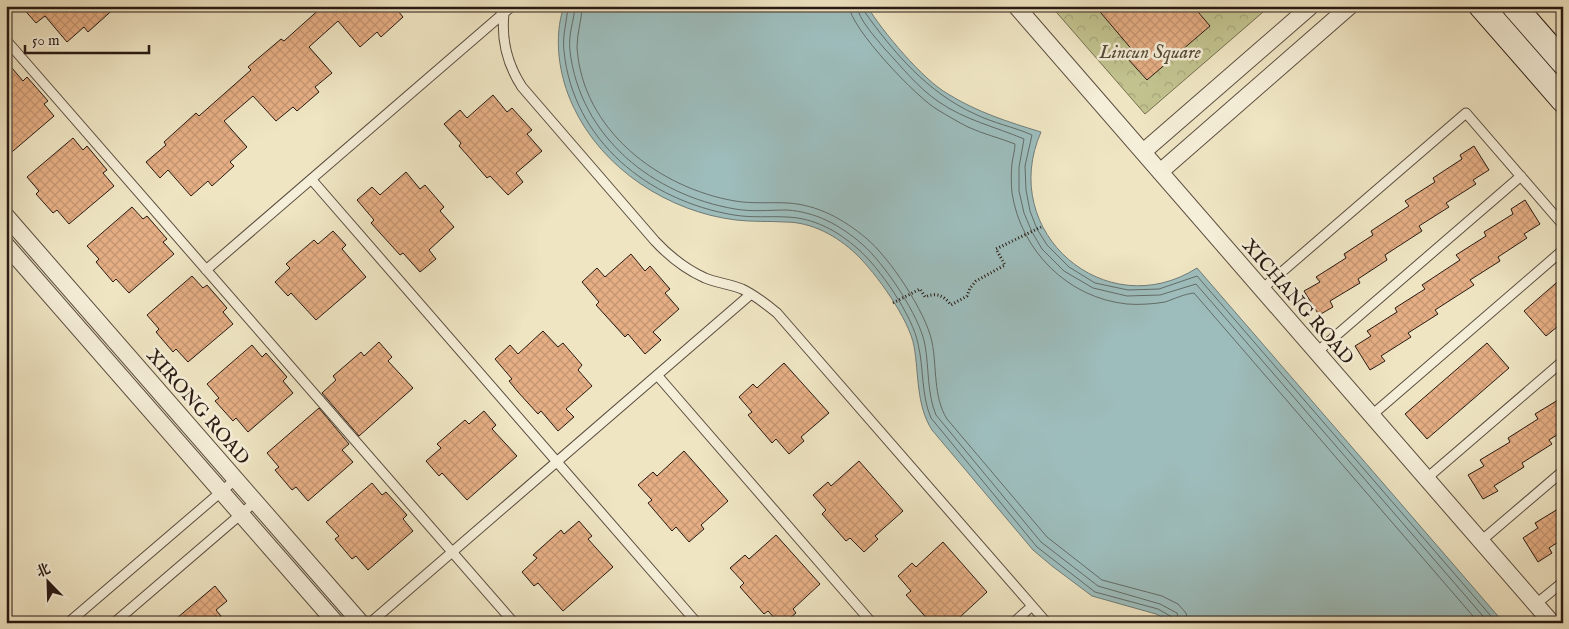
<svg xmlns="http://www.w3.org/2000/svg" width="1569" height="629" font-family="'IM FELL English','Noto Serif SC',serif">
<style>
.park{fill:url(#park-crowns);stroke:#756e50}
.water{fill:#9dbdbc;stroke:#6f7c78}
.lines{fill:none;stroke-linecap:round;stroke-linejoin:round}
.shore{stroke:#636c68;stroke-width:1}
.building{fill:url(#building-cross-hatch);stroke:#291a13}
.service-casing{stroke:#5a4d3f;stroke-width:11}
.minor-casing{stroke:#5a4d3f;stroke-width:18}
.secondary-casing{stroke:#291a13;stroke-width:26}
.path{stroke:#291a13;stroke-width:3;stroke-dasharray:1 2.5;stroke-linecap:butt}
.service{stroke:#f5eed8;stroke-width:9}
.minor{stroke:#f5eed8;stroke-width:16}
.secondary{stroke:#f5eed8;stroke-width:24}
.labels{text-anchor:middle;stroke-width:5;stroke-linejoin:round;paint-order:stroke}
.park-label{font-size:19px;font-style:italic;fill:#574c38;stroke:#f5eed8}
.street-label{font-size:19px;fill:#291a13;stroke:#f5eed8}
</style>
<defs>
<pattern id="park-crowns" width="20" height="18" patternUnits="userSpaceOnUse" patternTransform="scale(1.25)"><rect width="20" height="18" fill="#c1c28e"/><path d="M2 6a3 3 0 1 1 6 0M12 15a3 3 0 1 1 6 0" fill="none" stroke="#a6a67a"/></pattern>
<pattern id="building-cross-hatch" width="8" height="8" patternUnits="userSpaceOnUse" patternTransform="scale(1.25)"><rect width="8" height="8" fill="#e5ae84"/><path d="M0 0l8 8M0 8l8-8" fill="none" stroke="#c49571"/></pattern>
</defs>
<rect width="100%" height="100%" fill="#efe5c3"/>
<filter id="stains"><feTurbulence type="fractalNoise" baseFrequency=".004" numOctaves="4"/><feColorMatrix values="0 0 0 0 .2 0 0 0 0 .09 0 0 0 0 .02 0 0 0 .5 -.17"/></filter>
<radialGradient id="worn" r=".72"><stop offset=".6" stop-color="#630" stop-opacity="0"/><stop offset="1" stop-color="#630" stop-opacity=".3"/></radialGradient>
<path class="park" d="M1051 6H1270L1145 114Z"/>
<path class="water" d="M564 6H867C882 31 923 80 948 94 977 112 1008 122 1041 132 997 232 1106 326 1197 268L1504 623H1173L1156 614 1092 596 1052 566 1033 550 932 430C916 405 919 374 914 346 909 319 876 273 856 254 837 236 812 222 785 222 769 221 753 222 736 220 669 212 602 169 573 106 559 76 553 38 564 6Z"/>
<g class="lines">
<path class="shore" d="M568 6C567 22 562 35 564 51 573 141 649 201 734 215 752 218 769 216 787 217 814 218 838 231 858 249 879 267 913 316 918 344 924 368 921 395 931 418L1037 547 1095 592 1158 609 1172 617 1174 623
M575 6C574 22 568 33 570 51 580 137 653 195 735 209 752 212 770 210 787 210 816 212 840 225 862 244 884 263 920 316 925 345 929 367 927 394 936 415L1041 542 1098 586 1160 604 1177 613 1180 623
M582 6C582 20 577 32 577 47 582 130 659 188 735 201 753 204 770 202 788 203 818 205 843 219 866 238 889 257 926 312 932 342 937 366 933 397 947 419L1047 537 1102 580 1162 596 1178 604 1186 613 1188 623
M849 6C850 28 918 99 938 110 948 116 958 122 968 127 983 134 1000 138 1015 144 1015 150 1013 156 1012 163 1011 172 1011 184 1012 193 1021 251 1068 298 1127 304 1138 305 1154 304 1165 302 1174 299 1184 294 1194 293L1479 623
M857 6C858 19 876 38 884 48 901 66 918 88 939 102 965 120 996 127 1024 139L1019 167V191L1024 213 1032 232 1042 249 1064 271 1093 288 1127 296 1160 295 1196 284 1489 623
M863 6 864 11C893 52 928 93 975 114 993 123 1014 127 1032 135L1025 166 1026 190 1030 211 1037 229 1047 245 1069 267 1095 283 1128 290 1159 289 1197 276 1497 623"/>
</g>
<path class="building" d="M21 6H117L88 32 84 27 67 42 45 16 36 23Z
M323 6H394L403 17 381 37 377 32 360 47 338 21 309 47 332 73 315 87 319 92 297 111 293 107 276 121 253 96 224 121 247 147 230 162 234 166 212 186 208 181 191 196 168 170 160 178 146 162 166 145 164 142 196 113 199 116 251 70 248 67 281 39 284 41Z
M1095 6H1176L1181 12 1187 6H1193L1210 26 1147 80 1127 58 1134 52Z
M6 61 23 81 27 77 48 101 44 104 54 116 6 157Z
M493 95 507 112 512 108 532 130 527 134 542 151 516 173 523 182 508 195 490 176 487 178 468 156 459 146 461 143 444 124 460 110 467 118Z
M73 138 83 150 87 146 107 170 103 173 114 186 69 224 57 210 53 213 36 194 39 191 27 177Z
M1474 146 1489 170 1473 180 1476 184 1446 203 1449 207 1419 226 1422 231 1385 255 1387 260 1358 279 1360 283 1330 301 1333 307 1319 315 1304 291 1320 282 1316 277 1346 258 1344 254 1373 235 1371 231 1409 206 1405 201 1435 182 1433 178 1462 159 1460 155Z
M406 172 420 189 425 185 444 207 440 211 454 227 429 250 436 259 420 272 403 253 400 255 371 223 374 220 357 200 372 187 380 195Z
M1525 200 1540 224 1524 234 1527 238 1498 257 1500 261 1470 280 1474 285 1435 310 1438 314 1408 333 1411 337 1381 356 1385 361 1370 370 1355 346 1371 336 1367 331 1397 312 1395 308 1425 289 1422 285 1460 260 1456 255 1486 236 1484 232 1513 214 1511 209Z
M132 207 143 219 147 216 167 239 163 242 174 254 129 293 116 279 113 282 96 262 99 259 87 246Z
M333 231 346 245 342 249 366 277 316 320 291 293 288 296 275 282 290 268 286 264 314 240 318 244Z
M631 254 645 271 650 266 670 289 665 293 679 309 653 332 661 340 645 354 628 334 625 337 596 305 599 302 582 282 597 268 605 277Z
M192 276 203 288 207 285 227 308 223 312 233 324 188 362 176 349 173 352 156 332 159 329 147 315Z
M1563 277V322L1546 336 1524 311Z
M543 331 558 347 563 343 582 365 578 370 592 386 566 409 574 417 558 431 541 411 538 414 518 392 509 381 512 379 495 359 510 345 518 354Z
M379 342 392 357 388 361 413 388 359 436 322 393 336 380 333 376 361 352 364 356Z
M1487 343 1509 368 1427 439 1405 414Z
M252 345 262 357 266 353 287 377 283 381 293 393 248 432 236 418 233 421 215 401 219 398 207 384Z
M784 363 829 413 801 437 804 441 789 454 776 439 772 443 748 415 752 412 739 397 753 384 757 388Z
M1563 397V431L1549 440 1552 444 1522 463 1524 467 1494 486 1498 491 1483 499 1468 475 1484 466 1480 460 1510 442 1508 438 1538 419 1535 414Z
M319 408 349 444 342 450 353 462 308 501 296 487 292 490 275 470 279 467 267 453Z
M484 411 496 425 492 429 517 456 467 500 442 473 439 476 426 461 441 448 437 444 465 420 469 424Z
M684 451 728 501 701 525 704 529 689 542 676 527 672 531 648 503 652 500 638 485 653 472 657 476Z
M859 461 903 511 875 536 878 539 864 552 850 538 846 541 822 514 826 510 813 495 828 482 831 486Z
M372 483 382 495 386 492 407 515 403 519 413 531 368 570 356 556 352 559 335 539 339 536 326 522Z
M1563 506V539L1549 548 1552 553 1538 562 1523 538 1538 528 1535 523Z
M579 521 592 536 588 539 613 567 563 611 538 583 534 586 522 572 537 558 533 555 561 530 564 534Z
M776 535 820 584 793 609 796 613 784 623H779L768 611 764 614 740 587 744 583 730 568 745 555 749 559Z
M943 542 987 592 960 617 965 623H931L906 595 911 591 898 576 912 563 916 567Z
M215 586 227 601 216 610 221 616 214 623H171Z"/>
<g class="lines">
<g class="service-casing">
<path id="service" d="M497 6 504 13C501 41 507 64 522 87L655 241C670 257 685 269 705 278 717 283 730 284 742 289 755 295 766 304 777 313L1047 623
M6 40 514 623
M312 180 697 623
M206 270 512 6
M1262 289 1466 113 1563 225
M1317 352 1521 176
M657 375 872 623
M1372 415 1563 250
M1427 478 1563 361
M1481 541 1563 471
M1536 604 1563 582
M68 623 236 479
M114 623 255 502
M370 623 751 294
M1013 623 1032 606"/>
</g>
<g class="minor-casing">
<path id="minor" d="M1016 6 1552 623
M1143 152 1311 6
M1160 172 1350 6
M6 216 361 623
M6 245 336 623"/>
</g>
<g class="secondary-casing">
<path id="secondary" d="M1481 6 1563 100
M1514 6 1563 62"/>
</g>
<path class="path" d="M893 303 920 289 925 297C937 292 944 296 951 305L967 296 970 288 976 281 1005 265 996 249 1041 227"/>
<use href="#service" class="service"/>
<use href="#minor" class="minor"/>
<use href="#secondary" class="secondary"/>
</g>
<g class="labels">
<g class="park-label">
<text x="1150" y="58">Lincun Square</text>
</g>
<g class="street-label">
<text transform="translate(1299 301) rotate(49)" y="7">XICHANG ROAD</text>
<text transform="translate(199 406) rotate(49)" y="7">XIRONG ROAD</text>
</g>
</g>
<rect width="1569" height="629" fill="none" stroke="#efe5c3" stroke-width="25"/>
<rect x="8" y="8" width="1554" height="614" fill="none" stroke="#291a13" stroke-width="2.5"/>
<rect x="12" y="12" width="1544" height="604" fill="none" stroke="#291a13"/>
<g transform="translate(48 582) rotate(337)" stroke="#f5eed8" stroke-width="4" paint-order="stroke">
<path d="M0-4L9 19L0 12L-9 19Z" fill="#291a13"/>
<text y="-8" font-size="14" font-weight="bold" text-anchor="middle" fill="#291a13">北</text>
</g>
<path d="M25 45v8h124v-8" fill="none" stroke="#291a13" stroke-width="2.5"/>
<text x="32" y="45" font-size="15" fill="#291a13" stroke="#f5eed8" stroke-width="4" paint-order="stroke">50 m</text>
<rect width="100%" height="100%" filter="url(#stains)"/>
<rect width="100%" height="100%" fill="url(#worn)"/>
</svg>
